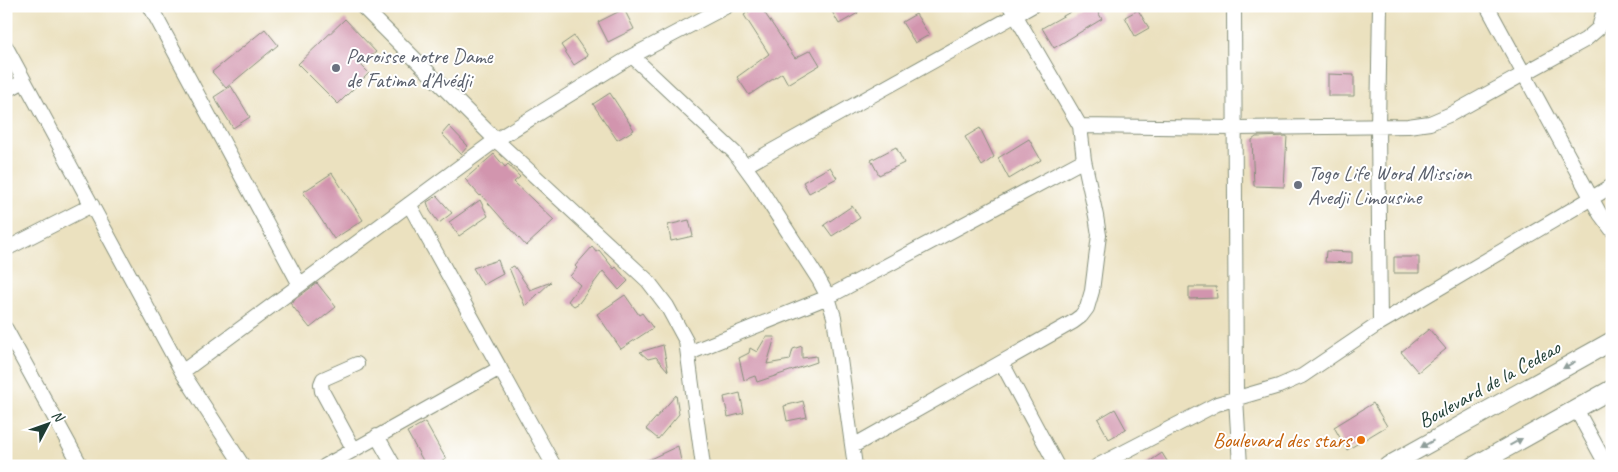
<svg xmlns="http://www.w3.org/2000/svg" width="1618" height="472" font-family="Caveat,sans-serif">
<style>
.building{fill:#d295ae}
.lines{fill:none;stroke-linecap:round;stroke-linejoin:round}
.minor-casing{stroke:#858f7a;stroke-width:16}
.major-casing{stroke:#858f7a;stroke-width:20}
.minor{stroke:#fff;stroke-width:14}
.major{stroke:#fff;stroke-width:18}
.oneway{fill:#8f9e9a}
.worship-dot{fill:#6b7280;stroke:#fff;stroke-width:2}
.food-dot{fill:#e8710a;stroke:#fff;stroke-width:2}
.labels{text-anchor:middle;stroke-width:4;stroke-linejoin:round;paint-order:stroke}
.worship-label{font-size:21px;fill:#5b616d;stroke:#fff;text-anchor:start}
.street-label{font-size:21px;fill:#1f3d34;stroke:#fff}
.food-label{font-size:21px;fill:#c56008;stroke:#fff;text-anchor:end}
</style>
<rect width="100%" height="100%" fill="#fff"/>
<filter id="ink" filterUnits="userSpaceOnUse"><feTurbulence type="fractalNoise" baseFrequency=".02" numOctaves="2"/><feDisplacementMap in="SourceGraphic" scale="10" xChannelSelector="R" yChannelSelector="G"/><feConvolveMatrix kernelMatrix="1 2 1 2 8 2 1 2 1" color-interpolation-filters="sRGB"/></filter>
<filter id="wash" filterUnits="userSpaceOnUse"><feTurbulence type="fractalNoise" baseFrequency=".0096" numOctaves="4" result="noise"/><feDisplacementMap in="SourceGraphic" scale="20" xChannelSelector="R" yChannelSelector="G"/><feGaussianBlur stdDeviation="1.12" result="paint"/><feColorMatrix in="noise" values="0 0 0 0 0 0 0 0 0 0 0 0 0 0 0 0 0 1.4 0 .05"/><feComposite in="paint" operator="in"/></filter>
<g filter="url(#wash)">
<rect width="100%" height="100%" fill="#ebe1bf"/>
<g id="blocks">
<path class="building" d="M757 6H760L795 58 811 50 820 65 788 84 782 73 749 95 737 77 769 54 744 15Z
M829 6H854L858 13 839 24Z
M1081 6H1094L1102 19 1054 48 1042 28Z
M624 9 634 29 608 42 598 22Z
M1138 10 1149 28 1135 36 1125 17Z
M916 14 929 35 915 43 902 22Z
M345 19 376 52 361 65 369 73 338 104 298 64Z
M265 29 278 45 226 88 212 72Z
M574 36 588 56 574 65 561 45Z
M1328 74 1354 75V96H1328Z
M231 86 250 117 233 128 214 97Z
M610 93 634 130 617 140 593 104Z
M449 126 468 146 461 154 442 134Z
M980 128 994 157 982 166 965 137Z
M1287 136 1284 187 1254 186 1252 140 1256 137Z
M1029 139 1041 160 1009 179 998 158Z
M896 147 904 163 879 175 871 160Z
M494 154 505 167 508 164 520 177 514 182 554 220 526 246 481 195 480 196 465 179Z
M830 167 837 178 809 193 803 182Z
M332 173 363 220 334 239 303 192Z
M437 196 452 213 439 223 430 211 427 202Z
M480 200 488 216 459 236 449 222Z
M852 206 860 218 832 236 824 225Z
M689 220 693 236 671 241 668 225Z
M592 247 596 252 599 250 614 269 616 267 628 281 619 290 603 271 579 303 574 306 568 301 580 285 570 276 577 268 575 266Z
M1326 251 1352 252V263L1325 262Z
M1394 257H1419V273H1394Z
M498 260 503 274 483 285 473 268Z
M514 266 530 290 551 282 525 306 509 268Z
M317 283 336 307 310 328 290 303Z
M1189 287H1216L1217 298 1189 299Z
M625 295 639 315 642 313 653 328 621 349 597 314Z
M1429 329 1446 349 1418 372 1401 352Z
M766 337H775L767 364 790 360 793 349 802 346V358L816 356 817 362 757 382 755 376 744 380 739 358 749 353 750 348 757 352Z
M663 345 668 371 656 357 648 359 640 352Z
M740 393 744 413 728 417 724 397Z
M676 395 679 414 658 439 646 429Z
M803 401 807 417 787 421 784 406Z
M1373 403 1387 426 1347 450 1334 427Z
M1115 409 1126 429 1109 439 1098 419Z
M425 422 446 459 434 466H426L407 432Z
M678 446 682 466H635L663 453Z
M1162 453 1170 466H1143Z"/>
</g>
</g>
<g filter="url(#ink)">
<use href="#blocks" fill-opacity="0" stroke="#858f7a" stroke-width="1"/>
<g class="lines">
<g class="minor-casing">
<path id="minor" d="M150 6 300 285
M362 6 496 140 648 281 667 306 686 341 703 466
M1234 6 1236 398 1240 466
M1487 6 1600 214 1612 230
M6 47 182 372 243 466
M632 56 735 153 754 179 819 280 828 297 834 317 855 466
M6 91 24 81
M1080 126 1235 128 1408 126 1430 123 1451 114 1585 40 1599 28 1605 6
M745 166 1032 6
M409 204 554 466
M6 249 92 205
M1380 323 1612 186
M6 329 81 466
M689 353 828 297 1084 160
M1002 363 1057 466
M182 372 496 140 632 56 727 6
M1576 409 1607 466
M377 436 394 466
M853 446 1073 322 1081 316 1087 308 1092 291 1099 235 1096 216 1084 160 1080 126 1010 6
M354 450 322 391 321 384 323 379 357 364
M325 466 500 368
M1097 466 1217 404 1279 386 1302 376 1380 323 1378 127 1380 6"/>
</g>
<g class="major-casing">
<path id="major" d="M1388 466 1612 341
M1474 466 1612 389"/>
</g>
<use href="#minor" class="minor"/>
<use href="#major" class="major"/>
</g>
<defs><path id="oneway-solid" d="M-6-.8H1V-3.2L6.5 0L1 3.2V.8H-6Z" transform="scale(1.25)"/></defs>
<g class="oneway">
<use href="#oneway-solid" transform="translate(1569 365) rotate(151)"/>
<use href="#oneway-solid" transform="translate(1516 442) rotate(-29)"/>
<use href="#oneway-solid" transform="translate(1427 444) rotate(151)"/>
</g>
</g>
<g class="worship-dot">
<circle cx="336" cy="68" r="5"/>
<circle cx="1298" cy="185" r="5"/>
</g>
<circle class="food-dot" cx="1361" cy="440" r="5"/>
<g class="labels">
<g class="worship-label">
<text x="346" y="63">Paroisse notre Dame<tspan x="346" dy="24">de Fatima d'Avédji</tspan></text>
<text x="1308" y="180">Togo Life Word Mission<tspan x="1308" dy="24">Avedji Limousine</tspan></text>
</g>
<g class="street-label">
<text transform="translate(1489 384) rotate(-29)" y="7">Boulevard de la Cedeao</text>
</g>
<g class="food-label">
<text x="1351" y="447">Boulevard des stars</text>
</g>
</g>
<rect width="1618" height="472" fill="none" stroke="#fff" stroke-width="25"/>
<g transform="translate(48 424) rotate(49)" stroke="#ffffff" stroke-width="4" paint-order="stroke">
<path d="M0-4L9 19L0 12L-9 19Z" fill="#1f3d34"/>
<text y="-8" font-size="14" font-weight="bold" text-anchor="middle" fill="#1f3d34">N</text>
</g>
</svg>
